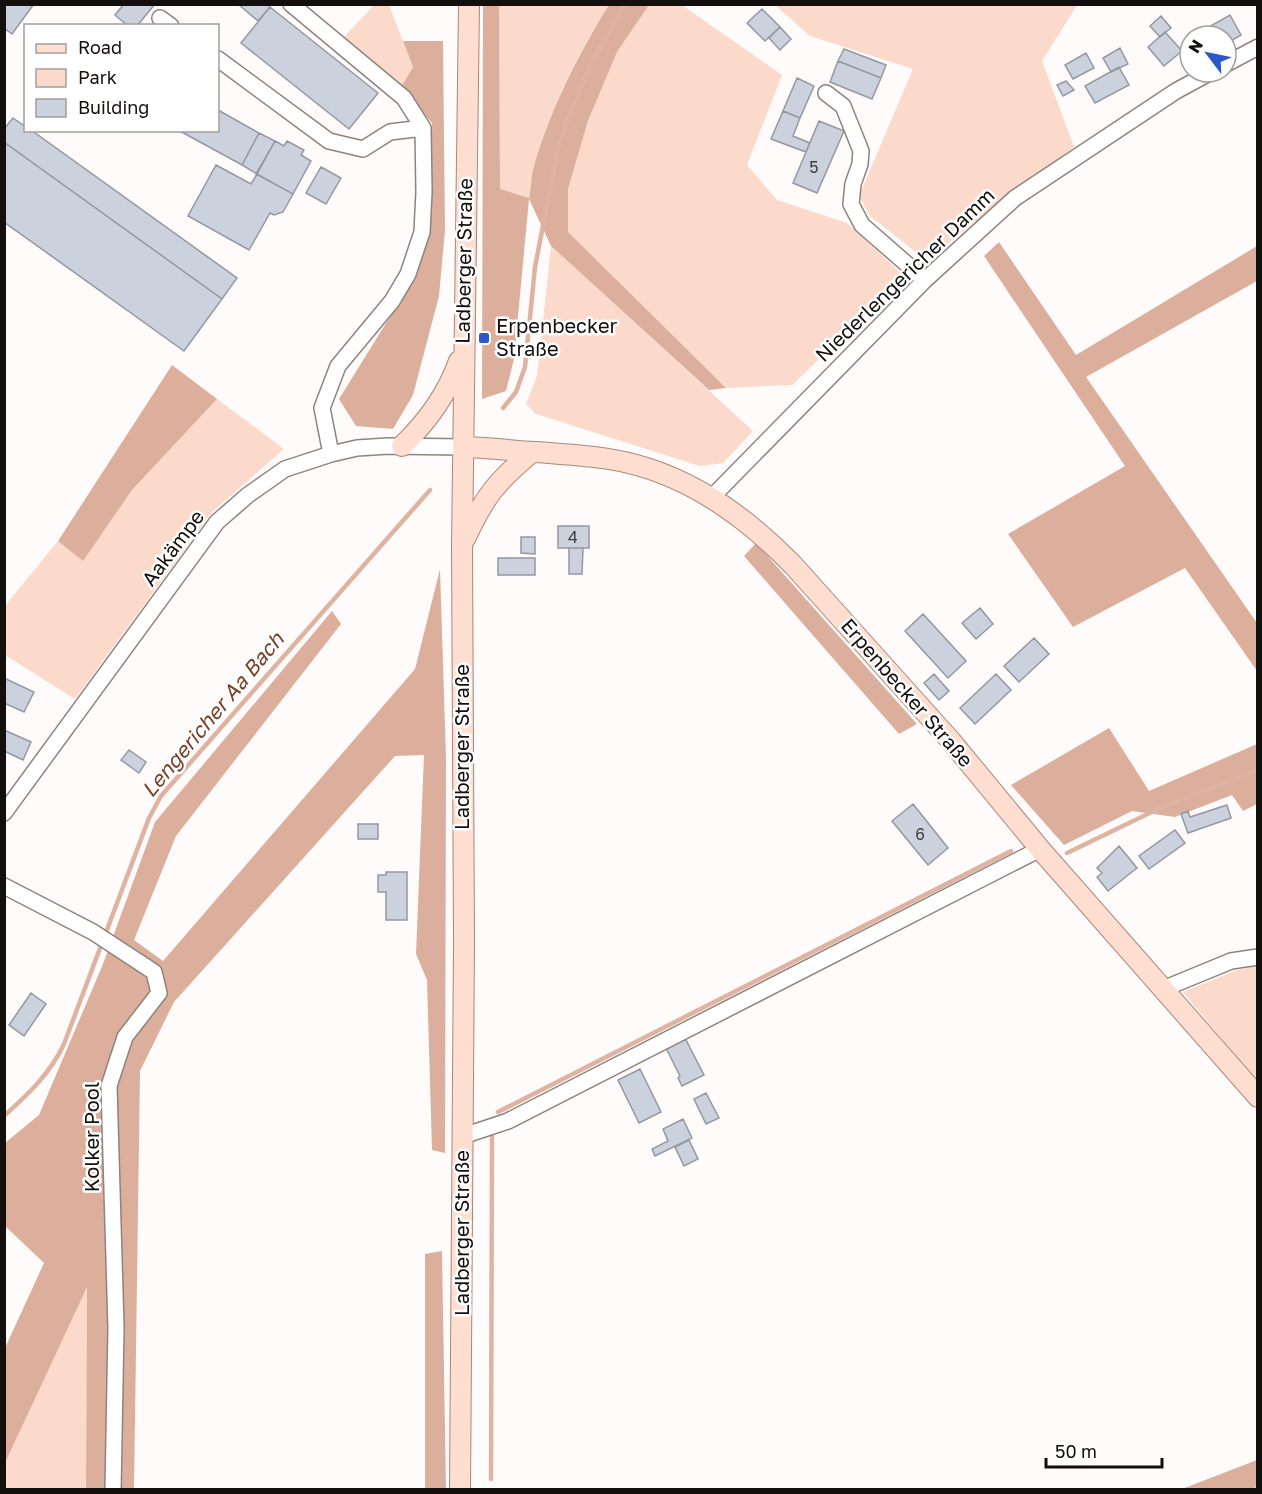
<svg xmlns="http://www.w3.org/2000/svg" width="1262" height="1494" font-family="'Golos Text',sans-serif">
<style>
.green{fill:#fbd9cb}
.forest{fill:#dcaf9d}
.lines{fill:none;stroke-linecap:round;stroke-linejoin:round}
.stream{stroke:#dfb3a1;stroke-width:4.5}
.building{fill:#ccd2dd;stroke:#9298a2;stroke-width:1.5}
.minor-casing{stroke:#8f837e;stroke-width:18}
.major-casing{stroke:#aa8779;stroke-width:22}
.minor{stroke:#fff;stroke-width:15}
.major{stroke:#fdded1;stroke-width:20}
.poi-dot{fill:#2d58c7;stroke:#fff;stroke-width:2}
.labels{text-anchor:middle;stroke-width:5;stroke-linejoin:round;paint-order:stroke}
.number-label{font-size:16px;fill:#414041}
.street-label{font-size:20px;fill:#130f0d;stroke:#fff}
.poi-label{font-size:20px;fill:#130f0d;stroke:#fff;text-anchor:start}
.water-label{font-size:21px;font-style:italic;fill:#7b4229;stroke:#fff}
</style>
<rect width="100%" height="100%" fill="#fefbfa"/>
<path class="green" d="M374 5H389L413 67 401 87 343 38Z
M499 5H609C572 63 539 129 529 198L500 190Z
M649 5H682L782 75 747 165 777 200 847 223 905 277 792 385 726 388 568 233V189L588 121 617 52Z
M775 5H1077L1042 61 1074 147 926 260 870 216 859 196 913 69 810 36Z
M551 246 753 431 723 463 700 466 536 414 526 404 537 376Z
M217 399 284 449 212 512 75 699 5 655 4 607 58 541 83 560 132 490Z
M1257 966H1258L1257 1081 1183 992 1237 970Z
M87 1285 86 1489 5 1490V1463Z"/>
<path class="forest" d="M483 5H499L500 189 529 198C531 189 531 179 533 170 549 112 577 56 609 5H649L617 52 588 121 568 189V232L726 388 709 390 551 246 529 199 514 359 506 391 482 399Z
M403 41H443L445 230 439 296 413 395 393 429 356 426 339 399 396 307 426 233 432 189V123L401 87 413 67Z
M999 242 1076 355 1257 246V281L1086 377 1257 623V671L1185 568 1073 627 1008 534 1125 466 984 256Z
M172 365 217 399 132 490 83 561 58 541Z
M756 543 917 724 899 734 744 556Z
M440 569 446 758 445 1153 432 1150 427 980 416 954 424 755 395 756 174 1002 140 1071 134 1489H86L87 1287 5 1463V1348L44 1263 5 1226V1143L39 1115 103 964 155 822 332 611 341 624 176 836 134 940 163 961 415 669Z
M1109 728 1149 791 1257 744V804L1243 811 1232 795 1175 817 1132 811 1064 845 1011 785Z
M442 1251 446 1489H425V1254Z
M1257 1460V1487L1251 1489H1182Z"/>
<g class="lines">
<path class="stream" d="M503 408 516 392 525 367 535 267 558 148 567 121 590 66 625 4
M1067 853 1160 808 1258 770
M498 1112 1011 851
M4 1116C28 1094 50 1074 64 1044L149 818 161 796 430 490
M491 1479 492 1136"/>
</g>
<path class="building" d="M4 4H34L12 34 4 28Z
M124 4H155L137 26H128L115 15Z
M238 4H267L270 7 258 21Z
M270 7 378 93 349 129 241 43Z
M762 9 780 27 765 41 747 23Z
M1230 15 1241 35 1226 44V36H1202L1200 32Z
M1161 16 1171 28 1160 37 1150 26Z
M780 27 791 39 780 50 769 38Z
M1165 32 1182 51 1164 66 1148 47Z
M1120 48 1128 64 1111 72 1103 58Z
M844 49 886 65 881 78 838 61Z
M1086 53 1094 68 1073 79 1065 65Z
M838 61 881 78 872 99 830 82Z
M1119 67 1129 85 1095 103 1085 86Z
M797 78 814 86 800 118 783 111Z
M1066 81 1074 90 1063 96 1057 85Z
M218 110 259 133 242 165 178 130H218Z
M783 111 800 118 793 136 810 143 806 152 771 139Z
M13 118 26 127V130H31L237 278 222 299 4 142V129Z
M819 121 844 131 817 193 793 183Z
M259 133 275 141 257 174 242 165Z
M275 141 284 146 287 141 304 150 301 155 311 161 293 194 256 174Z
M4 142 222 299 184 351 4 222Z
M216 165 251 184 257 174 293 194 283 212 274 215 270 213 249 250 188 216Z
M321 167 341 178 326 204 306 193Z
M558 526H589V548H558Z
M521 537H535V554L521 553Z
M569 548H583L582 574H569Z
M498 558H535V575H498Z
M980 608 993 624 976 639 962 623Z
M923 614 966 661 948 678 905 631Z
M1034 638 1049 654 1019 682 1004 666Z
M934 674 949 691 939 700 924 683Z
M996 674 1011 690 975 724 960 708Z
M4 678 34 692 24 712 4 703Z
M4 730 31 742 23 760 4 751Z
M129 750 146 762 139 773 121 760Z
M913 804 948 848 928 865 892 821Z
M1227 805 1231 818 1188 833 1181 814 1188 811 1190 817Z
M358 824H378V839H358Z
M1175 830 1185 843 1149 869 1139 856Z
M1119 846 1137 868 1108 891 1097 877 1102 873 1097 868Z
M386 872H407V920H386V892H378V875H386Z
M31 993 46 1004 24 1036 9 1025Z
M685 1038 704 1075 682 1086 678 1078 680 1076 666 1048Z
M640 1069 661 1112 639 1123 618 1080Z
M706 1093 719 1118 706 1124 694 1099Z
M683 1119 692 1138 655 1156 652 1149 668 1141 663 1129Z
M689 1140 698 1159 684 1166 675 1147Z"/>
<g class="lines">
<g class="minor-casing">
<path id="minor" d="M291 4 404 98 423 128 424 192 422 232 408 274 392 301 338 366 322 408 331 454
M160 18 171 26
M218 59 329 141 363 149 390 132 423 128
M1226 64 1258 47
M826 93 843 106 861 151 860 164 853 184 851 204 862 225 925 280
M712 497 925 280 1015 198 1176 91 1211 72
M4 813 217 522 248 495 285 469 331 454 357 448 388 446 463 447
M4 886 93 932 154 972 159 993 125 1037 109 1086 116 1328 113 1490
M1163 989 1231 961 1258 957
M463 1136 508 1121 1040 849"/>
</g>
<g class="major-casing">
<path id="major" d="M402 446C428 421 447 395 459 361
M463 447C487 447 511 451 536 452 560 454 585 455 609 459 683 471 742 513 793 565L951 741 1040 849 1258 1097
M465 539C484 497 497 481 532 452
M460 1490 464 942 462 546 469 4"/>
</g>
<use href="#minor" class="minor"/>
<use href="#major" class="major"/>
</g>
<rect class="poi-dot" x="478" y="332" width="12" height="12" rx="3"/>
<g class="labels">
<g class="number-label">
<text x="814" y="173">5</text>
<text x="573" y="543">4</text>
<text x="920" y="840">6</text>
</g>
<g class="street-label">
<text transform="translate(464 261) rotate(-89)" y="7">Ladberger Straße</text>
<text transform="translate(905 275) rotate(-44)" y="7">Niederlengericher Damm</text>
<text transform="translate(173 548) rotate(-53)" y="7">Aakämpe</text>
<text transform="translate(907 693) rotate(49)" y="7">Erpenbecker Straße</text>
<text transform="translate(462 747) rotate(-90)" y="7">Ladberger Straße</text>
<text transform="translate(92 1137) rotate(-90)" y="7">Kolker Pool</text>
<text transform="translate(462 1233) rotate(-90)" y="7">Ladberger Straße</text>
</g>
<g class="poi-label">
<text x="496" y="333">Erpenbecker<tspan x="496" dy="23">Straße</tspan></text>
</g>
<g class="water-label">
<text transform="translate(213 715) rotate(-50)" y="7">Lengericher Aa Bach</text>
</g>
</g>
<rect width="1262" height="1494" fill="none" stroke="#130f0d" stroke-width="12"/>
<rect x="24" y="24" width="195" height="108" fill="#ffffff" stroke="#a19f9e" stroke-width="1.5"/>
<rect x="36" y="44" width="30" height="9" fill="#fdded1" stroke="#a19f9e" stroke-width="1.5"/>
<text x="78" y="54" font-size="18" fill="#130f0d">Road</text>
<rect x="36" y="69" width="30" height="18" fill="#fbd9cb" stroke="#a19f9e" stroke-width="1.5"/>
<text x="78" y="84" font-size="18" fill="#130f0d">Park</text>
<rect x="36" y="99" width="30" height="18" fill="#ccd2dd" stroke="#a19f9e" stroke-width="1.5"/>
<text x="78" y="114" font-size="18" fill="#130f0d">Building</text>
<g transform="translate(1208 54) rotate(302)"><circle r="28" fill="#ffffff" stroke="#a19f9e" stroke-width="1.5"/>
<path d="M0-4.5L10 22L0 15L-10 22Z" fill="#2d58c7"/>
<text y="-9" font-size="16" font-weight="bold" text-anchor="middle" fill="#130f0d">N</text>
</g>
<path d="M1046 1458v9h116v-9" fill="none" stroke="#130f0d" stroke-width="3"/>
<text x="1055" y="1458" font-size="18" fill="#130f0d" stroke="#ffffff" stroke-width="4.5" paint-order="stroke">50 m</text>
</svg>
